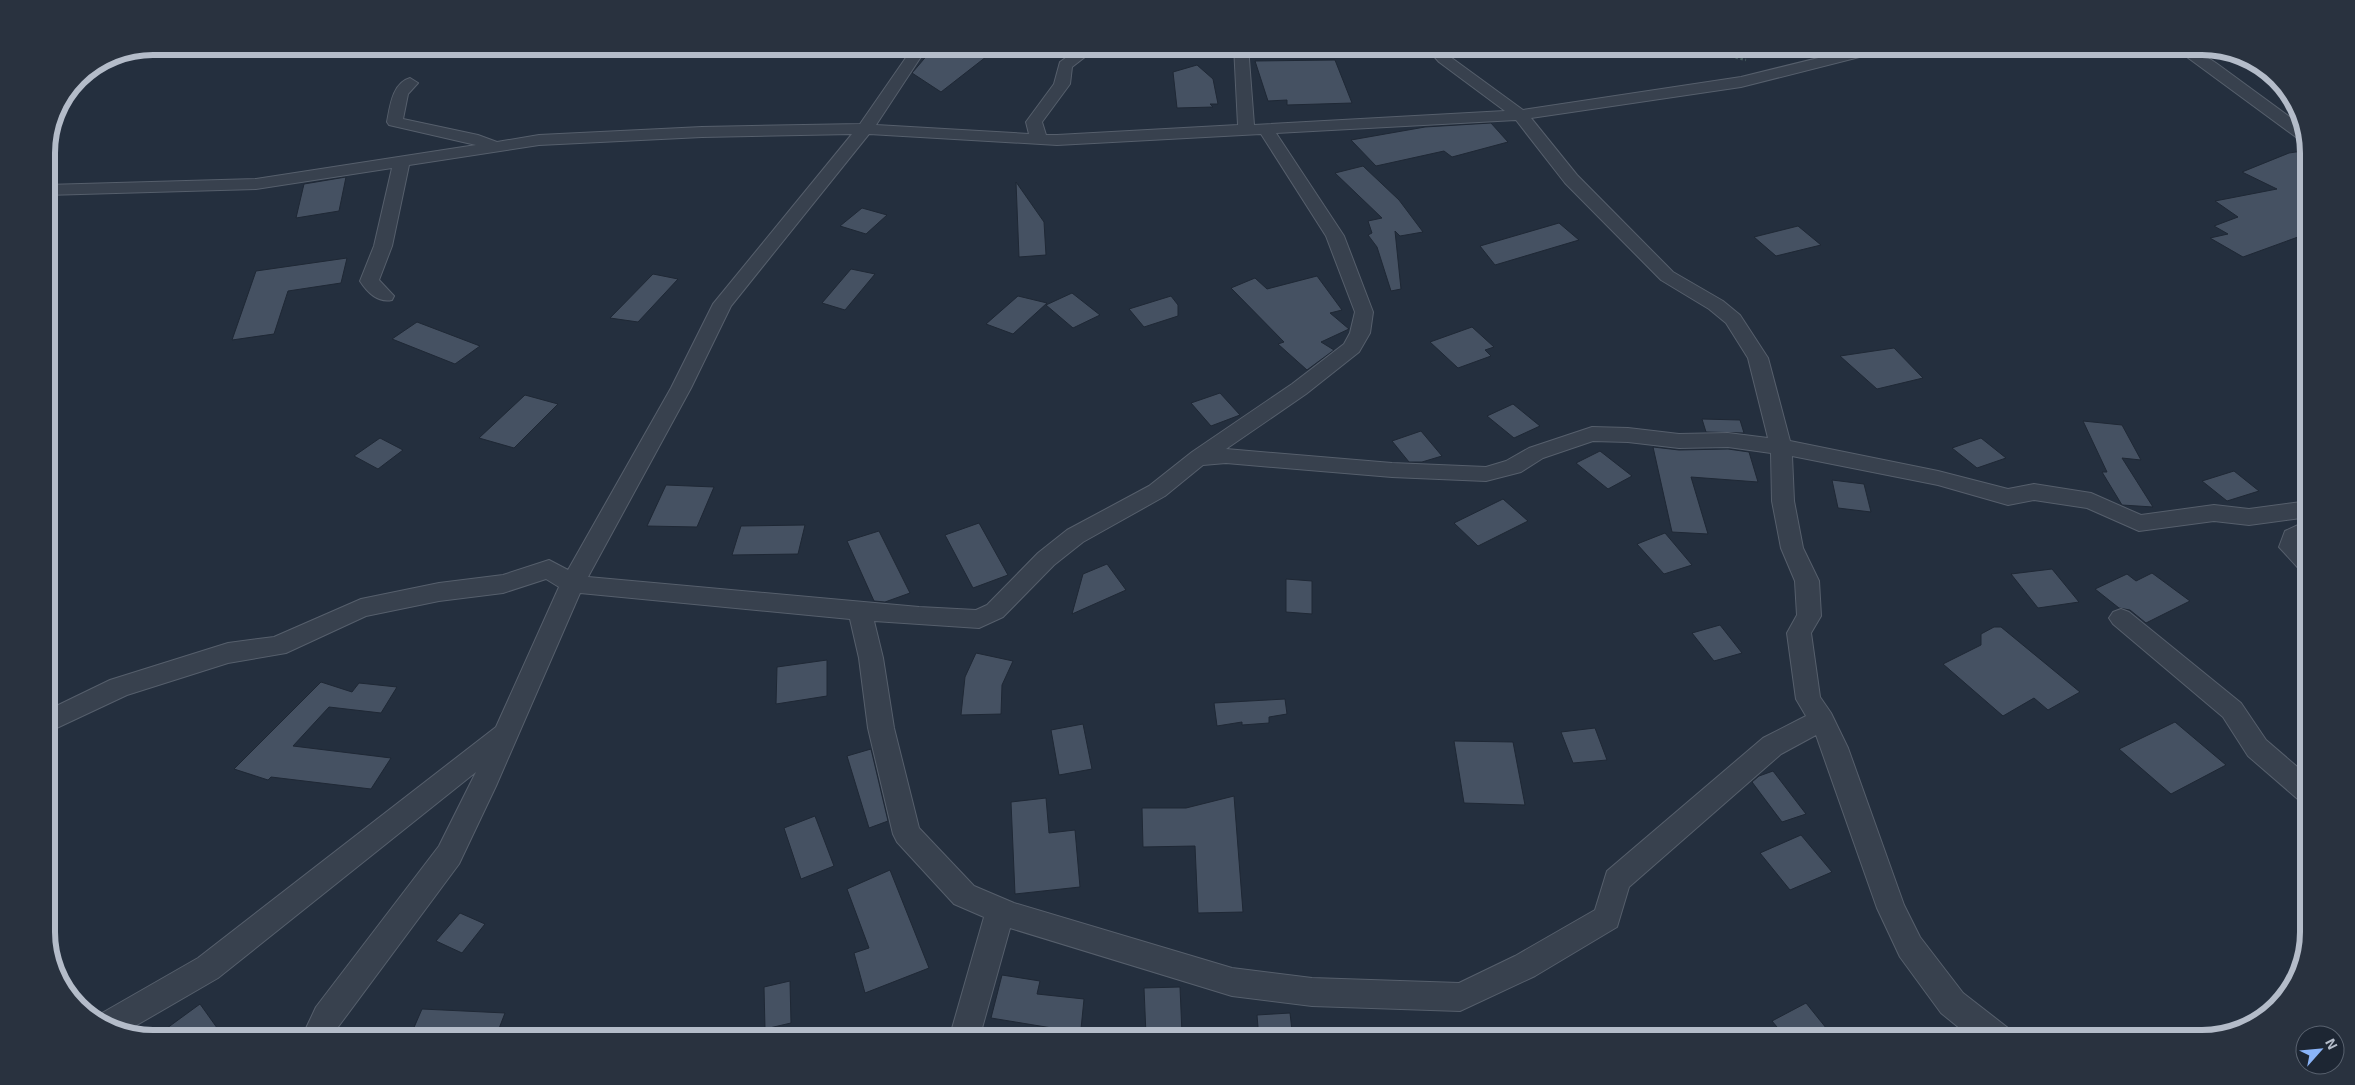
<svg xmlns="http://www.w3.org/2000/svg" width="2355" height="1085" font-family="'Exo 2',sans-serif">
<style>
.building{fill:#455162;stroke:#1f2835}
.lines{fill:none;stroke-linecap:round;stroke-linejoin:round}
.street-casing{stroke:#565f6c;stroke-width:2}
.path-far1{stroke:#44595c;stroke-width:2.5;stroke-dasharray:2.5 2.5;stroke-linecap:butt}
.path{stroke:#44595c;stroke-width:3;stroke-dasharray:4 4;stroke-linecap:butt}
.street{fill:#38414e;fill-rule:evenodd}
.rim{fill:none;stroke:#b4bcc9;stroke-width:6}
</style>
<rect width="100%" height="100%" fill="#242f3e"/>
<path class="building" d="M935 46H1000L941 92 912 73Z
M1335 60 1352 103 1287 105V100L1268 101 1255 61Z
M1197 65 1213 79 1218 104H1210L1213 107 1177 108 1173 72Z
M1491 123 1508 142 1452 157 1444 151 1376 166 1351 140 1425 127Z
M2309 150V233L2243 257 2210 238 2228 234 2214 226 2238 217 2215 201 2277 189 2242 172 2289 153Z
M1363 166 1399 200 1423 232 1400 236 1395 231 1401 289 1391 291 1377 247 1368 235 1372 233 1368 221 1382 218 1335 173Z
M346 177 339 211 296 218 304 184Z
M1016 182 1044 222 1046 255 1019 257Z
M862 208 887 215 866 234 840 226Z
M1559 223 1579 240 1495 265 1480 246Z
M1798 226 1821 245 1776 256 1754 237Z
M347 258 341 283 288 291 274 334 232 340 256 271Z
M851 269 875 274 845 310 822 303Z
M653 274 678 279 638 322 610 318Z
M1317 276 1342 310 1330 313 1349 329 1321 342 1334 350 1307 370 1278 344 1284 342 1231 288 1255 278 1267 289Z
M1072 293 1100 315 1073 328 1046 305Z
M1018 296 1047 303 1013 334 986 324Z
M1171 296 1178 305V316L1144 327 1129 309Z
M417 322 480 346 455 364 392 339Z
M1472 327 1494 347 1485 350 1491 356 1458 368 1430 342Z
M1894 348 1923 378 1877 389 1840 356Z
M1220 393 1240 415 1211 426 1191 403Z
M525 395 558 404 514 448 479 438Z
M1513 404 1540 426 1514 438 1487 416Z
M1702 419 1740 420 1744 433 1706 432Z
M2083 421 2122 425 2141 460 2122 458 2153 507 2122 505 2102 472H2107Z
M1421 431 1442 456 1422 462H1409L1392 441Z
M380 438 403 450 378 469 354 456Z
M1981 438 2006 458 1977 468 1952 448Z
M1653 447 1679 450 1728 449 1749 452 1758 482 1691 477 1708 534 1672 532Z
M1600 451 1632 476 1608 489 1576 463Z
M2234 471 2259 491 2227 501 2202 481Z
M1832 480 1864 484 1871 512 1838 508Z
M666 485 714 487 697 527 647 526Z
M1503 499 1528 521 1478 546 1454 523Z
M979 523 1008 575 973 588 945 535Z
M805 525 798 554 732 555 741 526Z
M879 531 910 593 885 602 874 601 847 541Z
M1665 533 1692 565 1664 574 1637 544Z
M1107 564 1126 590 1072 614 1083 574Z
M2052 569 2079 602 2038 608 2011 574Z
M2152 573 2190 601 2146 623 2130 610 2119 608 2095 589 2127 574 2136 581Z
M1286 579 1312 581V614L1286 612Z
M1720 625 1742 653 1714 661 1692 633Z
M1994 627H2001L2080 692 2048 710 2034 698 2003 716 1943 664 1981 645V634Z
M976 653 1013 661 1002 685 1001 714 961 715 965 677Z
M827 660V696L776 704 777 667Z
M321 682 352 692 359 683 397 687 381 713 329 707 293 746 391 758 371 789 271 777 268 780 234 769Z
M1285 699 1287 714 1269 717V723L1242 725V722L1217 726 1214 703Z
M2175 722 2226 765 2171 794 2119 749Z
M1083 724 1092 769 1059 775 1051 730Z
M1595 728 1607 760 1573 763 1561 732Z
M1454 741 1513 742 1525 805 1464 803Z
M871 749 888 821 869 828 847 756Z
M1773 771 1806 814 1782 822 1752 782 1759 776Z
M1234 796 1243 912 1198 913 1195 846 1143 847 1142 808H1186Z
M1046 798 1049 833 1075 830 1080 887 1015 894 1011 802Z
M815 816 834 866 801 879 784 828Z
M1801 835 1832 872 1790 890 1760 853Z
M890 870 929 968 865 993 854 953 869 948 847 889Z
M460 913 485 924 462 953 436 941Z
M1002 975 1040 981 1037 994 1084 999 1080 1039H1050L1052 1028 991 1018Z
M790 981 791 1023 765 1029 764 987Z
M1180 987 1182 1034 1146 1035 1144 988Z
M1806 1003 1835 1039H1787L1772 1021Z
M200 1004 225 1039H152Z
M422 1009 505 1013 495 1039H409Z
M1290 1013 1293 1039H1259L1257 1015Z"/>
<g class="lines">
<g class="street-casing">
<path id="street" d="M914 46H928L876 125 1029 134 1026 122 1054 84 1060 62 1082 46H1099L1072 67 1070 84 1042 122 1046 135H1057L1238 125 1234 46H1248L1254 125 1505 111 1439 62 1425 46H1440L1449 56 1523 110 1741 77 1867 46H1893L1891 49 1741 87 1531 118 1577 175 1673 272 1723 301 1740 315 1768 358 1790 441 1938 471 2008 489 2034 484 2091 493 2141 515 2214 505 2249 509 2309 501V517L2249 525 2214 521 2139 531 2087 508 2034 500 2008 505 1938 485 1792 456 1794 501 1803 548 1819 581 1821 616 1811 633 1820 697 1831 713 1848 748 1904 905 1920 937 1963 993 2008 1028 2012 1039H1973L1941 1013 1900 957 1877 908 1816 735 1781 754 1629 887 1617 927 1535 976 1460 1011 1312 1006 1232 996 1010 928 979 1039H949L984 917 954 904 897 842 893 834 868 728 859 658 850 619 580 593 496 786 459 864 338 1027 332 1039H301L316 1007 439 846 476 772 218 978 123 1033 112 1031 95 1017 198 958 496 727 559 587 546 579 503 593 439 601 366 616 286 653 228 663 127 695 46 733V711L110 680 228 643 274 637 361 599 439 583 503 575 549 560 568 570 671 388 713 304 852 134 702 137 539 145 409 165 392 246 379 280 394 296 392 300C378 303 367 292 360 281L374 246 392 168 256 189 46 195V185L256 179 476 145 389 125 387 122C390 107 392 83 410 78L418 83 408 94 403 119 478 135 497 142 539 135 702 127 860 124ZM1516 120 1565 183 1661 280 1709 309 1726 323 1748 358 1768 438 1728 433 1679 434 1628 428 1592 427 1529 448 1506 461 1486 467 1392 463 1226 449 1306 394 1359 352 1370 333 1373 312 1344 236 1276 133ZM869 134 1057 145 1261 134 1326 236 1355 312 1350 333 1344 344 1292 384 1192 452 1149 486 1067 530 1038 553 987 605 976 610 919 607 588 577 691 388 731 306ZM1593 441 1628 442 1679 448 1728 447 1771 453 1772 501 1781 548 1795 581 1797 615 1787 633 1796 699 1806 716 1763 738 1607 871 1595 910 1515 956 1459 983 1312 978 1232 968 1014 903 974 886 919 828 894 728 883 658 874 621 979 628 1003 617 1054 565 1083 542 1165 496 1203 465 1226 463 1392 477 1486 481 1521 472 1543 458Z
M2172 46H2190L2216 63 2302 126 2307 142 2300 140Z
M2309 520V538L2302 545 2309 551V573L2301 571 2279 547 2285 531Z
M2121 609 2129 612 2241 703 2266 740 2309 777V804L2300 801 2248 756 2223 717 2113 624 2109 618 2113 612Z"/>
</g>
<path class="path-far1" d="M1692 46 1746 60
M49 134 60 124"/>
<path class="path" d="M2301 587 2309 596"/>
<use href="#street" class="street"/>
</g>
<path d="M0 0H2355V1085H0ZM153 55H2202A98 98 0 0 1 2300 153V932A98 98 0 0 1 2202 1030H153A98 98 0 0 1 55 932V153A98 98 0 0 1 153 55Z" fill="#29323f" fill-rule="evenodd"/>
<path class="rim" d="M153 55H2202A98 98 0 0 1 2300 153V932A98 98 0 0 1 2202 1030H153A98 98 0 0 1 55 932V153A98 98 0 0 1 153 55Z"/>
<g transform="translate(2320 1050) rotate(63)"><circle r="24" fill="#1d2633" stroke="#59626f"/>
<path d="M0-4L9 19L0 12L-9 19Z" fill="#8ab4f8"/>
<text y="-8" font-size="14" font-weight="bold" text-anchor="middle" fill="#b4bcc9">N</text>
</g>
</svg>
